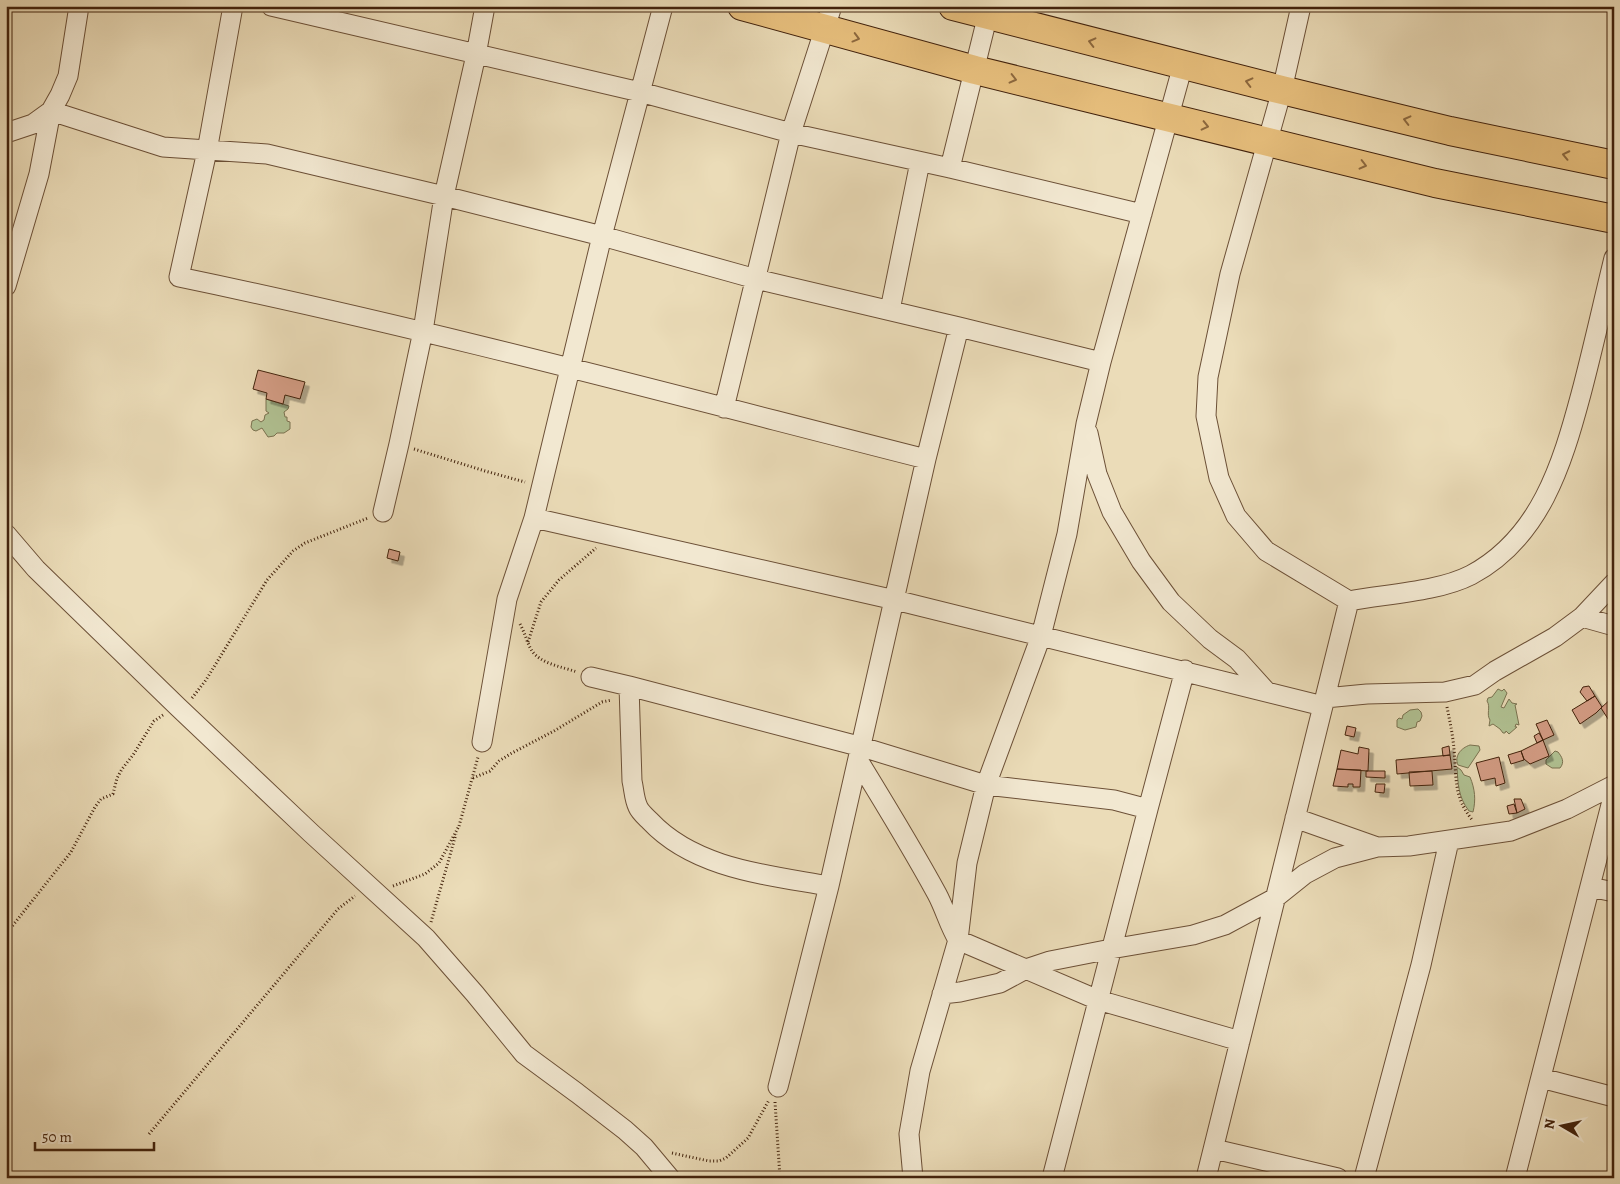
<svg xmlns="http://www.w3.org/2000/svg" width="1620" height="1184" font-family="Alegreya,serif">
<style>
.green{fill:#b1c293;stroke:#7a7250}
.building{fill:#d39c84;stroke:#42220c;filter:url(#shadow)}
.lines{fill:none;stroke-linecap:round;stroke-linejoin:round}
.minor-casing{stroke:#6c5037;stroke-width:21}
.primary-casing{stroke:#42220c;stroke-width:30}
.path{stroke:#42220c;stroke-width:3;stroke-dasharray:1 2.5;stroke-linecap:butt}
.minor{stroke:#f2e8d1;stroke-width:19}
.primary{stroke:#e6be7c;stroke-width:28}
.oneway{stroke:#8c683e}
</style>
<defs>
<filter id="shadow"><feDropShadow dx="4.5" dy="4.5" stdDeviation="0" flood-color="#0004"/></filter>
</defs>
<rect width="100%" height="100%" fill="#ebdcb8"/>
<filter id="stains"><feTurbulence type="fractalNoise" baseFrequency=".004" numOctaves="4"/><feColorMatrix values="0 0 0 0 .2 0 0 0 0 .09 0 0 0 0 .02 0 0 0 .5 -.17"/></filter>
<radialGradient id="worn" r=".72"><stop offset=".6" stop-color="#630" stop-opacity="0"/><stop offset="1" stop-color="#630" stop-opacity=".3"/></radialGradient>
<path class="green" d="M266 399 289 406 288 409 284 412 285 417H287V421L290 422V429L284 433H277L274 436 268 437 262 428 256 431 253 430 251 427 252 421 257 419 261 422 264 420 265 415 269 413 266 411Z
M1498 689 1502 691 1504 689 1507 693 1501 707 1504 708 1509 699 1512 703 1517 704 1515 705 1519 725 1516 724 1515 727H1517L1509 734 1506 731 1505 733H1503L1500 729 1493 724 1489 726 1490 720C1486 714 1491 707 1487 701L1488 698 1492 697Z
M1418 709 1421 712 1422 716 1420 721 1417 722 1416 727 1405 730 1397 727V720L1399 718 1402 719 1403 715 1410 710Z
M1470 745 1479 746 1480 750 1468 768 1458 765C1454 756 1461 748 1470 745Z
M1555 751 1558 752C1562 757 1565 762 1560 768H1552L1546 764V760Z
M1457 767 1461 770 1464 775 1470 777C1475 789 1476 800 1473 812L1469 811C1458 797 1458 783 1457 767Z"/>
<path class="building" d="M258 370 305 382 300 399 285 395 283 404 266 399 267 393 253 389Z
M389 549 400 552 398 561 387 558Z
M1589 686 1595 696 1587 701 1580 692 1583 687Z
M1595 696 1602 707 1596 713 1580 724 1572 710Z
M1614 696V719L1610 722 1601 708Z
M1547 720 1554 735 1543 740 1536 724Z
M1347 726 1356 728 1354 737 1345 735Z
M1539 733 1543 740 1537 743 1534 736Z
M1543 740 1549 756 1530 764 1524 759 1521 751Z
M1449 746 1450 755 1443 756 1442 748Z
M1359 747 1369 749 1368 771 1337 769 1341 750 1358 754Z
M1521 751 1524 760 1511 764 1508 755Z
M1450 755 1452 769 1397 774 1396 760Z
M1499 757 1505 783 1496 786 1495 778 1481 781 1476 763Z
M1337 769 1361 770 1360 787H1353V784H1348V787L1333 786Z
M1366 771H1385V778L1366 777Z
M1432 771 1433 785 1410 786 1409 772Z
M1376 784H1385L1384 793 1375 792Z
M1514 799H1521L1525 809 1517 813Z
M1514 804 1517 813 1509 814 1507 806Z"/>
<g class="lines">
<g class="minor-casing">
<path id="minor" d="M233 6 207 151 179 277C430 329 678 396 926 459
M271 6 640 92 791 133 950 168 1142 214
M1301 6 1282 90 1230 274 1208 377 1206 416 1219 478 1236 516 1266 551 1349 601
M51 111 163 147 267 154 444 196 602 236 756 279 959 327 1101 362
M6 133 33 124 51 111
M950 168 990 6
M6 286 39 174 51 111 60 95 68 76 79 6
M890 310 920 162
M724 408 791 133 832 6
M1088 433 1097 474 1112 512 1141 561 1171 602 1210 639 1237 659 1266 691
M383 512 399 444 423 331 444 196 476 55 485 6
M534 518 895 600 1323 706
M6 534 36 569 178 707 311 833 426 938 475 994 524 1054 577 1093 625 1130 644 1147 670 1178
M1582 617 1614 626
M591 677 629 686
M1325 698 1367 694 1445 692 1475 685 1495 671 1555 637 1582 617 1614 583
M482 742 507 599 534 518 602 236 663 6
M858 760C885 804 912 848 937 894 945 909 949 925 958 940L1098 1000 1240 1041
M1148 809 1185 670
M1295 818 1377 847 1409 846 1511 831 1567 809 1614 785
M829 886C768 875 695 869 650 821 646 817 640 812 638 807 634 799 634 789 632 781L629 686 862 747 986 785 1114 800 1148 809 1052 1178
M1590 887 1614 892
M942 994 960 992 1000 983 1026 969 1050 961 1111 949 1193 935 1225 925 1275 898 1305 874 1335 858 1377 847
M1541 1078 1614 1097
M778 1087 829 886 926 459 959 327
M1214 1149 1338 1178
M913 1178 909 1134 920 1071 958 940 967 863 986 785 1041 636 1067 534 1086 424 1101 362 1183 65
M1206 1178 1349 601C1385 594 1438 592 1471 575 1540 538 1562 465 1581 394 1593 349 1603 303 1614 258
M1364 1178 1421 965 1449 841
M1515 1178 1614 793"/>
</g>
<g class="primary-casing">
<path id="primary" d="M742 6 975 70 1435 183 1614 219
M953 6 1282 90 1450 131 1614 165"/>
</g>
<path class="path" d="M414 449 485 471 525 482
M520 624C525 633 527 643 532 651 541 664 563 667 577 672
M528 642 541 602 559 580 596 548
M192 698 206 680 267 580 293 551 305 543 368 518
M1447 707C1450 722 1453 736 1454 750 1457 780 1453 796 1473 821
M473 778 490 771 499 761 512 753 554 731 602 702 612 700
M459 826 478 757
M393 886 425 874 439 863 459 826
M431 922 456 834
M6 934 71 852 95 807 101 799 113 794 117 778 122 769 133 755 154 721 163 715
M775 1102 780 1178
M149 1134 338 909 355 896
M672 1153 709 1161H719L726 1158 748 1138 769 1100"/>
<use href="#minor" class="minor"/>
<use href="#primary" class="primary"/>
</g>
<defs><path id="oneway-chevron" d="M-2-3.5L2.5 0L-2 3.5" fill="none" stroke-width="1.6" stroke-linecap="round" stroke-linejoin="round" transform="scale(1.25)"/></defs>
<g class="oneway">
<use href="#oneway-chevron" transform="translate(856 38) rotate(15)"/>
<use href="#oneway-chevron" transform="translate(1092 42) rotate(-166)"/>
<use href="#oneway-chevron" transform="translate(1013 79) rotate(14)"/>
<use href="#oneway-chevron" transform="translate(1249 82) rotate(-166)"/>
<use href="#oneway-chevron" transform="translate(1407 120) rotate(-166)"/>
<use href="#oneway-chevron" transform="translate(1205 126) rotate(13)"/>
<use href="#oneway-chevron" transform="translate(1566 155) rotate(-168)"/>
<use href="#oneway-chevron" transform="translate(1363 165) rotate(14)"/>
</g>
<rect width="1620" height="1184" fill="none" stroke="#ebdcb8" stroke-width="25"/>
<rect x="8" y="8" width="1605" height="1169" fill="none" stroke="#42220c" stroke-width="2.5"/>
<rect x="12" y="12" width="1595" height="1159" fill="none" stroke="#42220c"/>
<g transform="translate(1562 1126) rotate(279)" stroke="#f2e8d1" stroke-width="4" paint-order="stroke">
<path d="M0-4L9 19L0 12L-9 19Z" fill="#42220c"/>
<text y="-8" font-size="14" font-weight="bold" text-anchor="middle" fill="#42220c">N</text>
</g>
<path d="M35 1142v8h119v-8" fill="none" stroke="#42220c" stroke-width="2.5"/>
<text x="42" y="1142" font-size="15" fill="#42220c" stroke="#f2e8d1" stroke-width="4" paint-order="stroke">50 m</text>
<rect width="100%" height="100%" filter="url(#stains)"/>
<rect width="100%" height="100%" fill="url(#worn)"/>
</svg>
